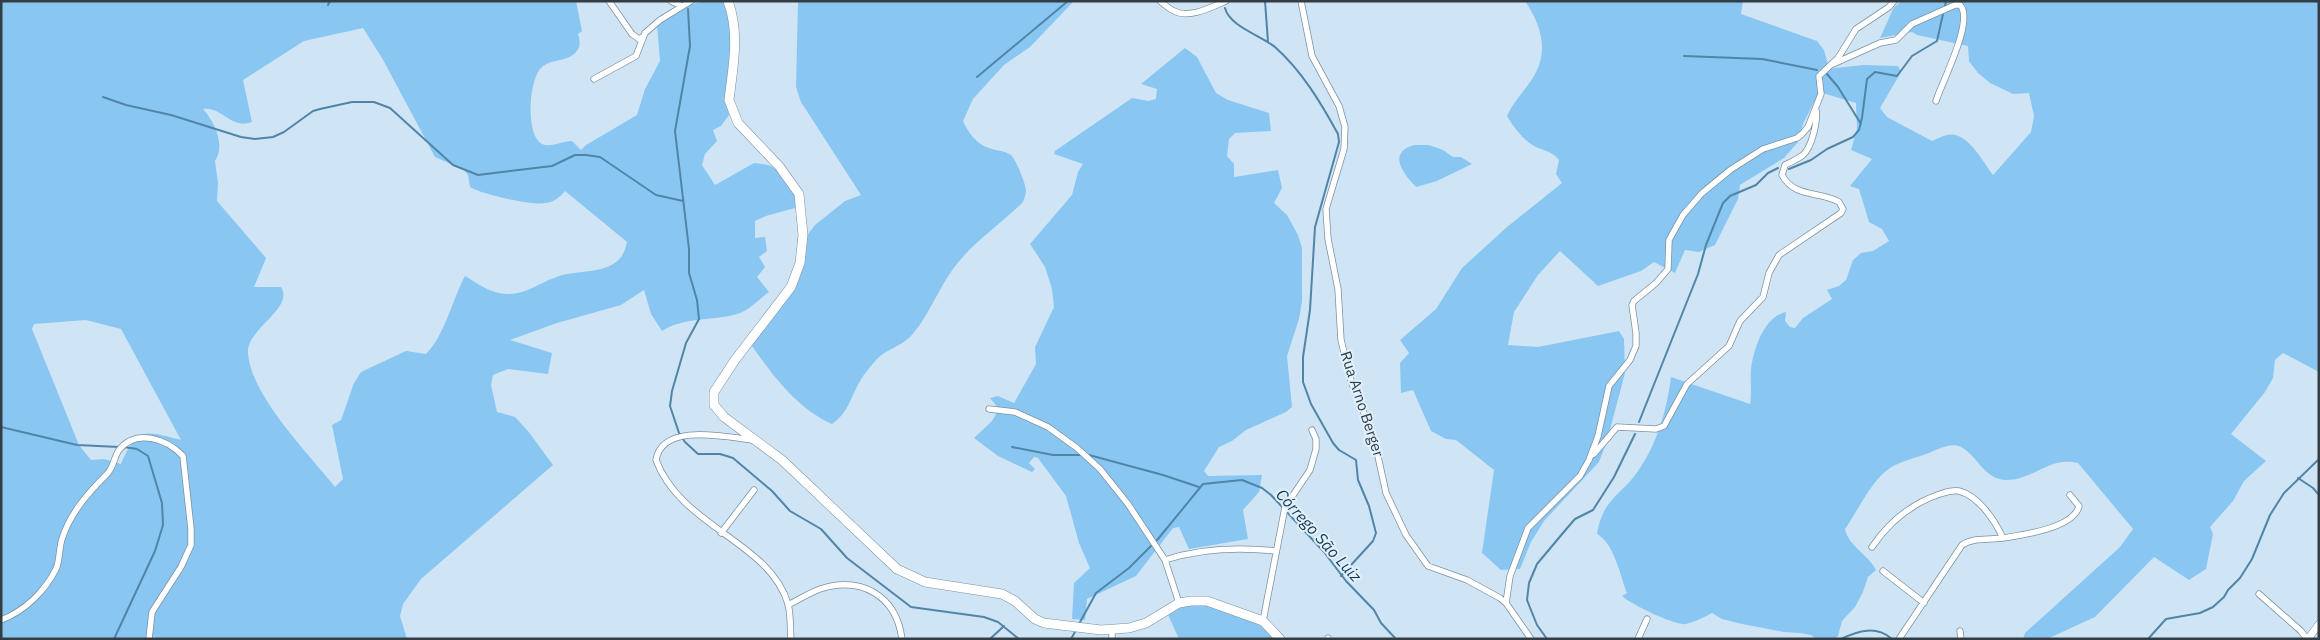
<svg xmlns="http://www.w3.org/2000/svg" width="2320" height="640" font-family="'IBM Plex Sans',sans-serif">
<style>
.green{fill:#89c7f2;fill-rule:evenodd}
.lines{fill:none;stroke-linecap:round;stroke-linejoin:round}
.stream{stroke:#5185a8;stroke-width:2}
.minor-casing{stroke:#7d91a0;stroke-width:7}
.tertiary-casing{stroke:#7d91a0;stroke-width:8}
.primary-casing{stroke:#7d91a0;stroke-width:10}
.minor{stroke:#fff;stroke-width:5.5}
.tertiary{stroke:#fff;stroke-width:7}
.primary{stroke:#fff;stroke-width:9}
.labels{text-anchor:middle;stroke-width:4;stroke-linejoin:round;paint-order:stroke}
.street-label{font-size:15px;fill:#343d43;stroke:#e0f1fe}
.water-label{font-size:16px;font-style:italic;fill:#17364a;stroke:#e0f1fe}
</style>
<rect width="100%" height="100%" fill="#cfe5f5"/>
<path class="green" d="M1 1H576L582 31 578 34C580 41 581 47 576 52 566 63 551 58 541 68 529 80 525 135 542 144 551 148 562 141 572 141L581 150 586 145 637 115 645 89 660 61 657 25C685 6 689 1 723 1L732 29 727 105 729 115 721 126 713 130 717 141 705 154 702 165 715 185 754 163C760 164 769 164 774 168 786 176 798 194 795 208L766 216 755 221V238L765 237 767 251 759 257 765 267 757 277 769 292C759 299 749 311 737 314 713 321 683 317 662 331L651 314 644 290 621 305 557 323 510 340 552 353 548 374 508 369 493 375 491 385 497 412 515 417 528 431 553 465 421 579 403 604 400 616 407 639H155L154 636 152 639H1ZM363 28 382 58 435 157 464 170 468 175 470 187C481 194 532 206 546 203 554 202 559 198 565 191L627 242C625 250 623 257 616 262 602 274 571 270 554 278 538 284 524 295 507 294 492 294 478 284 465 276 452 300 445 335 426 354L406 351 361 372 354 383 341 420 332 425 343 479 335 487C308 453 252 397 248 354 245 329 295 309 281 287H254L266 258 217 201 218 183 215 161C226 145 214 121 203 109 222 106 231 130 252 122L243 80 304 41ZM86 320 121 329 181 440C145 431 137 426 121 464L104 459 91 460 79 445 32 329 34 324Z
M798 1H1074L1030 47 1004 65 973 99 963 121C968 132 976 144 989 148 996 151 1004 150 1011 155 1016 160 1026 184 1026 191 1026 194 1024 199 1023 202 1001 224 975 241 956 265 940 285 926 322 909 338 900 346 886 350 877 359 871 366 863 375 859 383 850 399 848 413 832 424 798 409 773 376 752 346L798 280 805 238 815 225 845 201 861 195 801 102 796 87Z
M1525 1H1743L1741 14 1817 41 1824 50 1828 65 1826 69 1864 65 1898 66 1901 72 1880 108 1887 117 1932 141C1937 139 1942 136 1947 135 1967 130 1983 162 1993 175L2031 132 2034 116 2029 93 2013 94 1990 83 1978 73 1969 61 1968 46 1917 35 1912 32 1880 38 1894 7 1902 1H2319V372L2283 353 2275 360 2273 378 2265 392 2231 434 2266 461 2244 481 2233 501 2210 527 2213 534 2206 569 2189 580 2154 557 2095 617 2047 639H2023L2025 633 2120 547 2133 529 2078 463C2048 456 2033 481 2005 480 1984 479 1977 455 1961 447 1952 442 1938 449 1929 453 1916 458 1901 461 1890 468 1873 478 1857 512 1845 529 1849 547 1869 555 1876 570L1868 577 1863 592 1855 607 1842 621 1838 636 1834 639H1816L1811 635 1800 633 1784 632 1742 624 1722 619 1712 613C1704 617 1695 622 1686 624 1676 626 1630 604 1622 596L1627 593C1620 575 1614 543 1597 534 1603 497 1623 495 1640 468 1658 441 1667 409 1671 377L1750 404C1752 392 1750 379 1751 369 1754 348 1764 317 1786 312L1785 321 1790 327 1795 328 1803 318 1832 299 1827 290 1839 286 1846 280 1853 260 1861 253 1873 251 1889 241 1882 229 1869 222 1859 189 1850 186 1872 159 1851 150 1857 129 1856 103 1819 92 1803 124 1798 142 1784 158 1740 185 1738 199 1715 245 1699 252 1685 250 1675 273 1654 262 1641 271 1598 286 1560 251 1538 275 1514 312 1508 345 1538 347 1619 331 1624 339 1625 373 1607 441 1599 462 1544 521 1531 542 1520 569 1501 570 1482 553 1494 470 1456 440 1446 439 1431 431 1413 390 1401 393 1400 363 1409 353 1400 340 1436 309 1462 268 1507 227 1562 183 1556 174 1559 160C1552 151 1544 151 1534 146 1523 140 1513 126 1507 116 1514 100 1527 89 1535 74 1549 49 1540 23 1525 1Z
M1185 48 1197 57 1216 93 1228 100 1269 113 1271 131 1235 133 1229 139 1227 156 1234 164V177L1278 170 1282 188 1274 203 1287 215 1298 235 1302 248V301L1299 319 1287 356 1292 407 1286 412 1246 430 1232 441 1219 447 1204 471 1208 476 1262 475 1259 492 1243 510 1248 539 1189 549 1179 527 1173 528 1136 576 1087 599 1085 620 1072 619 1074 583 1090 568 1079 543 1066 496 1038 458 1034 457 1029 463 1035 469 1032 472 998 456 974 438 992 421 999 409 990 398 998 396 1014 403 1036 364 1035 347 1054 307 1052 289 1045 267 1030 244 1072 195 1078 172 1083 164 1054 154 1055 151 1132 98 1148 101 1156 99 1157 89 1141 84Z
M1414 145H1429L1443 150 1453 157H1461L1472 164 1437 181 1416 187C1403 173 1387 153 1414 145Z
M1201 602 1257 623 1274 639H1179L1165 608Z"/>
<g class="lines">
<path class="stream" d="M1265 1 1268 42
M328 5 330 1
M1945 6 1946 1
M1225 8C1229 26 1262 36 1275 47 1302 71 1321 103 1338 134L1339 142 1315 227 1310 310 1303 357V382L1311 404 1333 443 1339 450 1356 460 1358 480 1369 506 1376 533 1373 541 1341 576
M688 9 690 46 675 131 689 249V273L697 300 699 319 686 343 672 391 670 406 679 433 685 442 698 454H720L733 458 772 491 790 511 821 529 847 558 911 607 984 617 998 622 1019 639
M1684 56 1762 59 1817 70
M1827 74 1838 87 1861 124
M977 77 1068 1
M103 97 126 105 171 115 241 137 255 139 273 137 284 132 313 111 320 109 352 102H374L390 108 453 165 478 175 552 166 575 155H586L600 157 656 195 683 201
M1789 169 1811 160 1827 149 1853 137 1859 130 1862 118 1867 79 1875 72 1897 76 1912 56 1937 41 1943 14
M1639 422 1698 274 1706 245 1723 203 1730 196 1756 185 1768 173 1778 168
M1 427 77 445 119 447
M1012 447 1053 455H1081
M1089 455 1163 475 1199 487
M2298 478 2313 488 2319 495
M1079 624 1096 593 1129 568 1158 539 1203 484 1242 480 1262 488 1271 495 1324 552 1346 581 1374 610 1381 623 1396 639
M114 639 155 551 163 525 162 503 148 456 137 449 124 447
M990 639 1004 626
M1071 639 1076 630
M1547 639 1537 625 1527 600 1529 583 1537 564 1568 527 1575 519 1593 510 1614 477 1635 434
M1841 639C1858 631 1876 625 1892 639
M2148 639 2166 619 2200 613 2213 607 2224 597 2228 590 2240 578 2252 559 2270 515 2284 493 2319 459"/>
<g class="minor-casing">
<path id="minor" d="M609 1 632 34 639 39 643 37
M671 1 682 6
M1160 1C1164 4 1169 9 1174 11 1189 19 1212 7 1226 1
M1301 1 1312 56 1339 106 1345 127 1344 149 1326 209 1328 239 1338 289 1341 340 1351 381 1374 438 1386 493 1406 535 1428 566 1467 580 1500 598 1506 603 1531 639
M1833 64 1880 43 1896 40 1912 24 1955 5H1960C1975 20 1941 84 1936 101
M594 79 636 56 645 33 660 20 691 1
M989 409 1015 412 1048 427 1077 448 1100 469 1128 504 1165 560 1179 603
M753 440C727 437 662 422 656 460 681 527 770 542 788 604 791 615 790 628 791 639
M1594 454 1617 427 1656 429 1664 426 1687 384 1729 346 1740 321 1763 297 1769 273 1779 255 1841 213 1843 209 1839 202C1820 191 1794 198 1782 175L1785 165C1791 162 1798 159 1803 155 1812 147 1818 120 1816 110
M721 533 754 490
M1872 547C1889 522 1910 504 1940 494 1946 492 1953 490 1959 491 1979 496 1995 521 2003 538
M1165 560C1201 548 1239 547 1276 551
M1883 571 1924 603
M2259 594 2301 631 2307 639
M1506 603 1510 576 1528 528 1580 476 1589 460 1598 436 1609 386 1630 360 1636 346V333L1632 305 1634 301 1656 283 1668 269 1669 240 1683 215 1702 193 1730 170 1763 149 1797 138 1802 134 1808 127 1821 94 1819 76 1838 58 1856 29 1889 7 1894 1
M788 605C798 600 809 593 820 589 861 576 896 595 902 639
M1 620C25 611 45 591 56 569 60 560 59 548 62 539 70 513 89 492 107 474 114 467 114 457 119 450 136 428 167 439 183 456L191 529V545L181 567 152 612 149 639
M1263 621 1285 507 1310 470 1316 449V439L1312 430
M1112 630V639
M1960 631 1961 639
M1328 639V638
M1638 639 1647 619
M1899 639 1962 545C1974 537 1989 540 2003 538 2023 535 2074 528 2079 506L2070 495"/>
</g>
<g class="tertiary-casing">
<path id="tertiary" d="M2308 639 2319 624"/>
</g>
<g class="primary-casing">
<path id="primary" d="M728 1C740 34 733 66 729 100L738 123 779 166 799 194 803 235 800 263 791 287 735 360 714 392V405L724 417 782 460 897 569 925 582 1002 594 1015 601 1035 619 1044 623 1101 630 1129 628 1146 623 1179 603 1191 601H1207L1263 621 1280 639"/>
</g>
<use href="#minor" class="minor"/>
<use href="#tertiary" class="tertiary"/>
<use href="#primary" class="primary"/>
</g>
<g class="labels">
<g class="street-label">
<text transform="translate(1362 404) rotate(72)" y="5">Rua Arno Berger</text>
</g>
<g class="water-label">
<text transform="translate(1319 535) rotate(48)" y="6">Córrego São Luiz</text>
</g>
</g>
<rect width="2320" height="640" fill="none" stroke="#343d43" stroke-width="5"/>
</svg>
